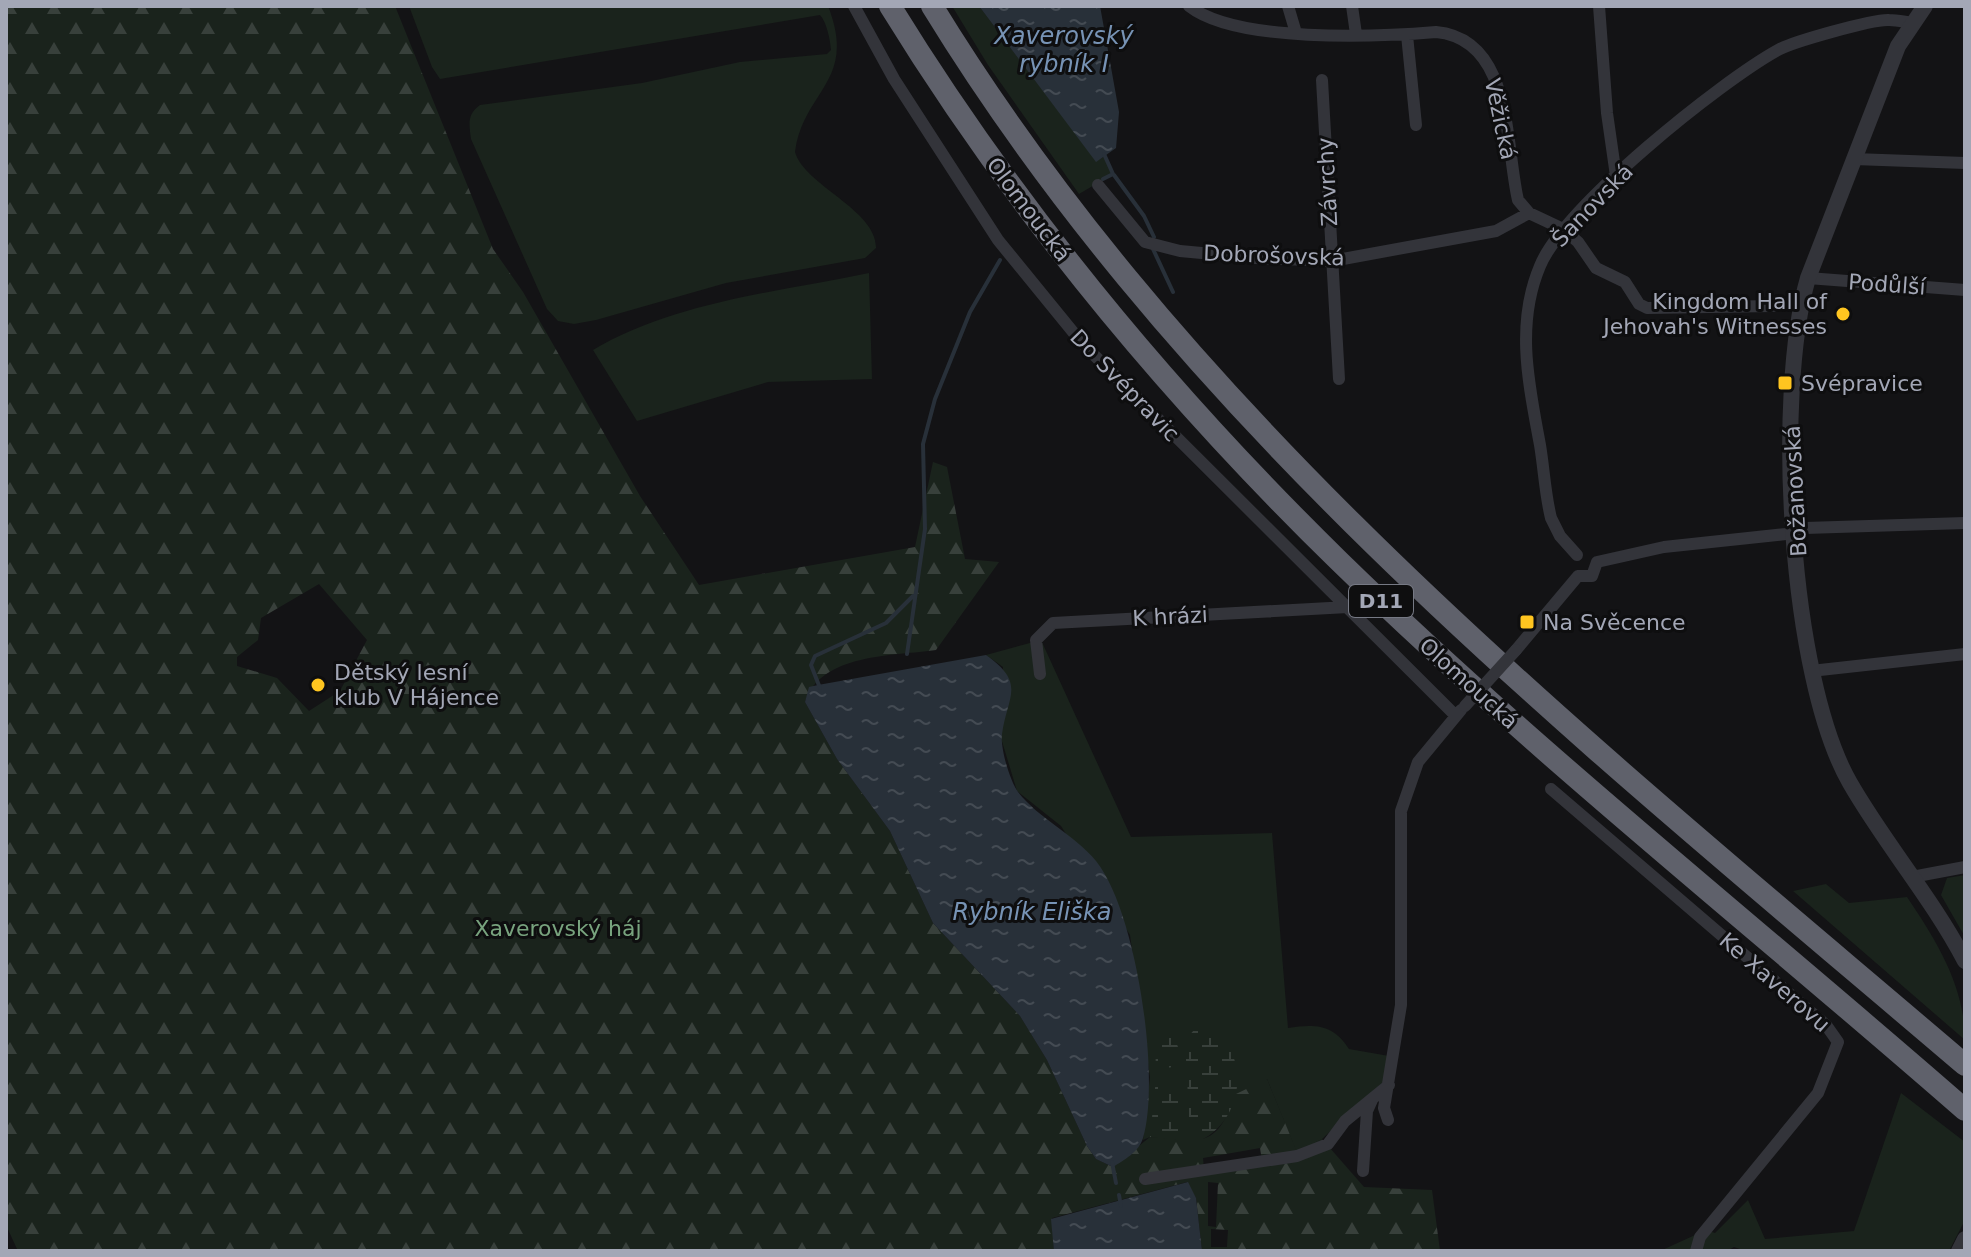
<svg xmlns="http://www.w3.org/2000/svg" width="1971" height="1257" font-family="'DejaVu Sans',sans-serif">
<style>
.green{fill:#1a231c}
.forest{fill:url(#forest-firs);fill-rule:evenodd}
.wetland{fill:url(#wetland-marsh)}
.water{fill:url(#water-ripples)}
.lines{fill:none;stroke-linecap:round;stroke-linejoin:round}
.stream{stroke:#283039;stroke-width:4}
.minor{stroke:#33343a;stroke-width:12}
.tertiary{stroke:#33343a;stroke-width:16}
.motorway{stroke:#5f616b;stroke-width:22}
.minor-bridge{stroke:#33343a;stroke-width:12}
.poi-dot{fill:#ffc520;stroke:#0e0e0f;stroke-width:3}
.labels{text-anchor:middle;stroke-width:6;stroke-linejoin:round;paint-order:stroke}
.shield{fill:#0e0e0f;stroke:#767984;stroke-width:2}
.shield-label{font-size:20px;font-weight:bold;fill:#a3a7b6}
.street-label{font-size:22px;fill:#a3a7b6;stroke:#0e0e0f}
.poi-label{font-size:22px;fill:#a3a7b6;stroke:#0e0e0f;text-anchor:start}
.park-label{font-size:22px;fill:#78a37e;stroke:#0e0e0f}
.water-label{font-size:24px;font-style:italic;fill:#7793b5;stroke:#0e0e0f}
</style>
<defs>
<pattern id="forest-firs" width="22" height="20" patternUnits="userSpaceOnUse" patternTransform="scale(2)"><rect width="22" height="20" fill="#1a231c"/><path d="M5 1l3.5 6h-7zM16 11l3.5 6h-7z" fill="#38403b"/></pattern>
<pattern id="wetland-marsh" width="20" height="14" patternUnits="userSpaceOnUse" patternTransform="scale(2)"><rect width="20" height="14" fill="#1a231c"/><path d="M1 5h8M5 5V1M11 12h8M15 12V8" fill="none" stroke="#38403b"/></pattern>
<pattern id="water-ripples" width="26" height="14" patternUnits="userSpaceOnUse" patternTransform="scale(2)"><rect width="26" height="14" fill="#283039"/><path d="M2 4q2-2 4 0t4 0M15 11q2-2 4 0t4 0" fill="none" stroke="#444b53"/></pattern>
</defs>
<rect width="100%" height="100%" fill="#131315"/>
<path class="green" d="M409 6H828C858 82 803 90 795 152 804 185 877 210 876 248L865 258 726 283 596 320 574 324 558 321 547 309 471 139C469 124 467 114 480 105L642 83 740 62 827 54 831 50C830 39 827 23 820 15L440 79 432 67Z
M952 6H979L1096 161 1105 156 1113 174 1079 194 988 65Z
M869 273 872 379 768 382 637 421 593 350C674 302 778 292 869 273Z
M1041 640 1131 837 1272 833 1288 1028C1315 1024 1333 1024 1349 1049L1389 1056 1383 1082 1322 1139 1297 1153 1267 1079 1196 1142 1150 1137 1143 1140 1150 1077 1130 935 1061 826 1017 791 1001 738 1003 667 986 655Z
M1965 875V937L1941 895 1947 878Z
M1826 884 1849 903 1907 897C1936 940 1965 986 1965 1040L1793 891Z
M1901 1093 1965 1142V1220L1949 1251H1746L1734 1247 1727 1251H1660L1706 1230 1715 1233 1748 1200 1765 1239 1854 1231Z"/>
<path class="forest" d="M6 6H395L493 249 523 292 640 496 699 585 915 547 933 462 947 467 965 559 999 562 936 650C894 656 821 653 805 702L837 759 890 831 933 923 1020 1016 1047 1060 1087 1146 1096 1159 1113 1167 1150 1137C1204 1141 1215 1150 1236 1094L1267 1079 1297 1152 1322 1139 1364 1187 1432 1190 1440 1251H1202L1196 1198 1187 1182 1052 1218 1054 1251H18L6 1225ZM319 584 367 640 340 691 309 711 277 678 237 666V657L258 640 261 618ZM1260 1148 1262 1161 1204 1170 1203 1158ZM1208 1182 1218 1183 1216 1227 1208 1226ZM1211 1229 1228 1230 1227 1247H1211Z"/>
<path class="wetland" d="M1195 1029C1256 1036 1247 1125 1196 1142L1190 1135 1185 1040Z
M1174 1037 1180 1052 1178 1066 1156 1070 1155 1041Z
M1174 1075 1179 1076 1180 1082 1181 1140 1150 1137 1156 1079Z"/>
<path class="water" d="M979 6H1100L1119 112 1116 148 1096 162Z
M986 655C1027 684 1007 696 1002 734 1000 748 1010 781 1018 792 1039 819 1074 834 1096 861 1136 910 1161 1077 1143 1138 1139 1152 1124 1160 1113 1167L1096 1159 1087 1146 1047 1060 1020 1016 933 923 890 831 837 759 805 702 809 687 818 685Z
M1188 1182 1196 1198 1202 1251H1054L1051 1219Z"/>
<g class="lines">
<path class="stream" d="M1114 175 1144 216 1154 237
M1103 179 1113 174 1104 154
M1153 249 1173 292
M907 654 925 529 923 444 935 399 970 312 1000 260
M820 688 811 665 815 656 886 623 913 596
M1112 1162 1116 1183
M1119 1195 1121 1206"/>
<path class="minor" d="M854 6 894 79 998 240 1082 343 1456 716
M1189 6C1236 43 1376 37 1436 32 1513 39 1505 145 1518 200L1529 213
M1288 6 1296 33
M1352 6 1356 34
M1599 6 1607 113 1616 176
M1407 35 1416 125
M1322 80 1339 379
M1854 159 1965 163
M1098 185 1145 242 1180 251 1256 258 1332 261 1496 231 1529 213 1563 229 1578 242 1596 268 1625 282 1639 304 1647 308 1773 306
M1808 278 1965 290
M1577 555 1560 536 1551 518C1545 494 1544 469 1540 445 1529 385 1515 325 1540 266 1564 207 1720 82 1778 50 1792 42 1873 19 1889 20 1897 20 1905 22 1913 23
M1597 562 1664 547 1786 534 1805 528 1965 523
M1578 576H1592L1597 562
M1516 650 1578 576
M1811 671 1965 654
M1040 674 1036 640 1053 623 1348 607
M1551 789 1826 1025 1838 1042 1818 1093 1700 1237 1696 1251
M1912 877 1965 867
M1388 1120 1384 1108 1401 1005V811L1418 762 1461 710
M1363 1171 1367 1111 1372 1100
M1145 1179 1297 1156 1328 1144 1345 1121 1389 1085"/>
<path class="tertiary" d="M1925 6 1898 46 1808 278C1774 395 1789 677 1850 783 1885 844 1932 898 1965 961
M1959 1251 1965 1239"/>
<path class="motorway" d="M890 6C1015 209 1168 394 1339 561 1538 755 1756 927 1965 1110
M932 6C1193 432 1590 745 1965 1065"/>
<path class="minor-bridge" d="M1465 706 1516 650"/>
</g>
<g class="poi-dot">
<circle cx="1843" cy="314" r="8"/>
<rect x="1777" y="375" width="16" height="16" rx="4"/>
<rect x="1519" y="614" width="16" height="16" rx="4"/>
<circle cx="318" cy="685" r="8"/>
</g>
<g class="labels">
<rect class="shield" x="1349" y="585" width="64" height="32" rx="6"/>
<g class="shield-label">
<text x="1381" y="608">D11</text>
</g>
<g class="street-label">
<text transform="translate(1501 119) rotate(78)" y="8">Věžická</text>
<text transform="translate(1327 182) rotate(-93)" y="8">Závrchy</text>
<text transform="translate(1592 205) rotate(-46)" y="8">Šanovská</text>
<text transform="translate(1029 209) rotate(53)" y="8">Olomoucká</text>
<text transform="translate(1274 255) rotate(2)" y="8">Dobrošovská</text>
<text transform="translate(1887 284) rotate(4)" y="8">Podůlší</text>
<text transform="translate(1125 385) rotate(46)" y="8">Do Svépravic</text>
<text transform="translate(1795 491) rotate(-93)" y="8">Božanovská</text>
<text transform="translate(1170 616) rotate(-3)" y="8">K hrázi</text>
<text transform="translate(1469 683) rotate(42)" y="8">Olomoucká</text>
<text transform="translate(1775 982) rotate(41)" y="8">Ke Xaverovu</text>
</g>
<g class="poi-label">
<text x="1827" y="309" text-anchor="end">Kingdom Hall of<tspan x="1827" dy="25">Jehovah's Witnesses</tspan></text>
<text x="1801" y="391">Svépravice</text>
<text x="1543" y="630">Na Svěcence</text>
<text x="334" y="680">Dětský lesní<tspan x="334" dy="25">klub V Hájence</tspan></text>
</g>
<g class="park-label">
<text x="558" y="936">Xaverovský háj</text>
</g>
<g class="water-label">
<text x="1064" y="44">Xaverovský<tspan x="1064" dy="28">rybník I</tspan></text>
<text x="1032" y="920">Rybník Eliška</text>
</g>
</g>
<rect width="1971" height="1257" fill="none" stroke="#a3a7b6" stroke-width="16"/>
</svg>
